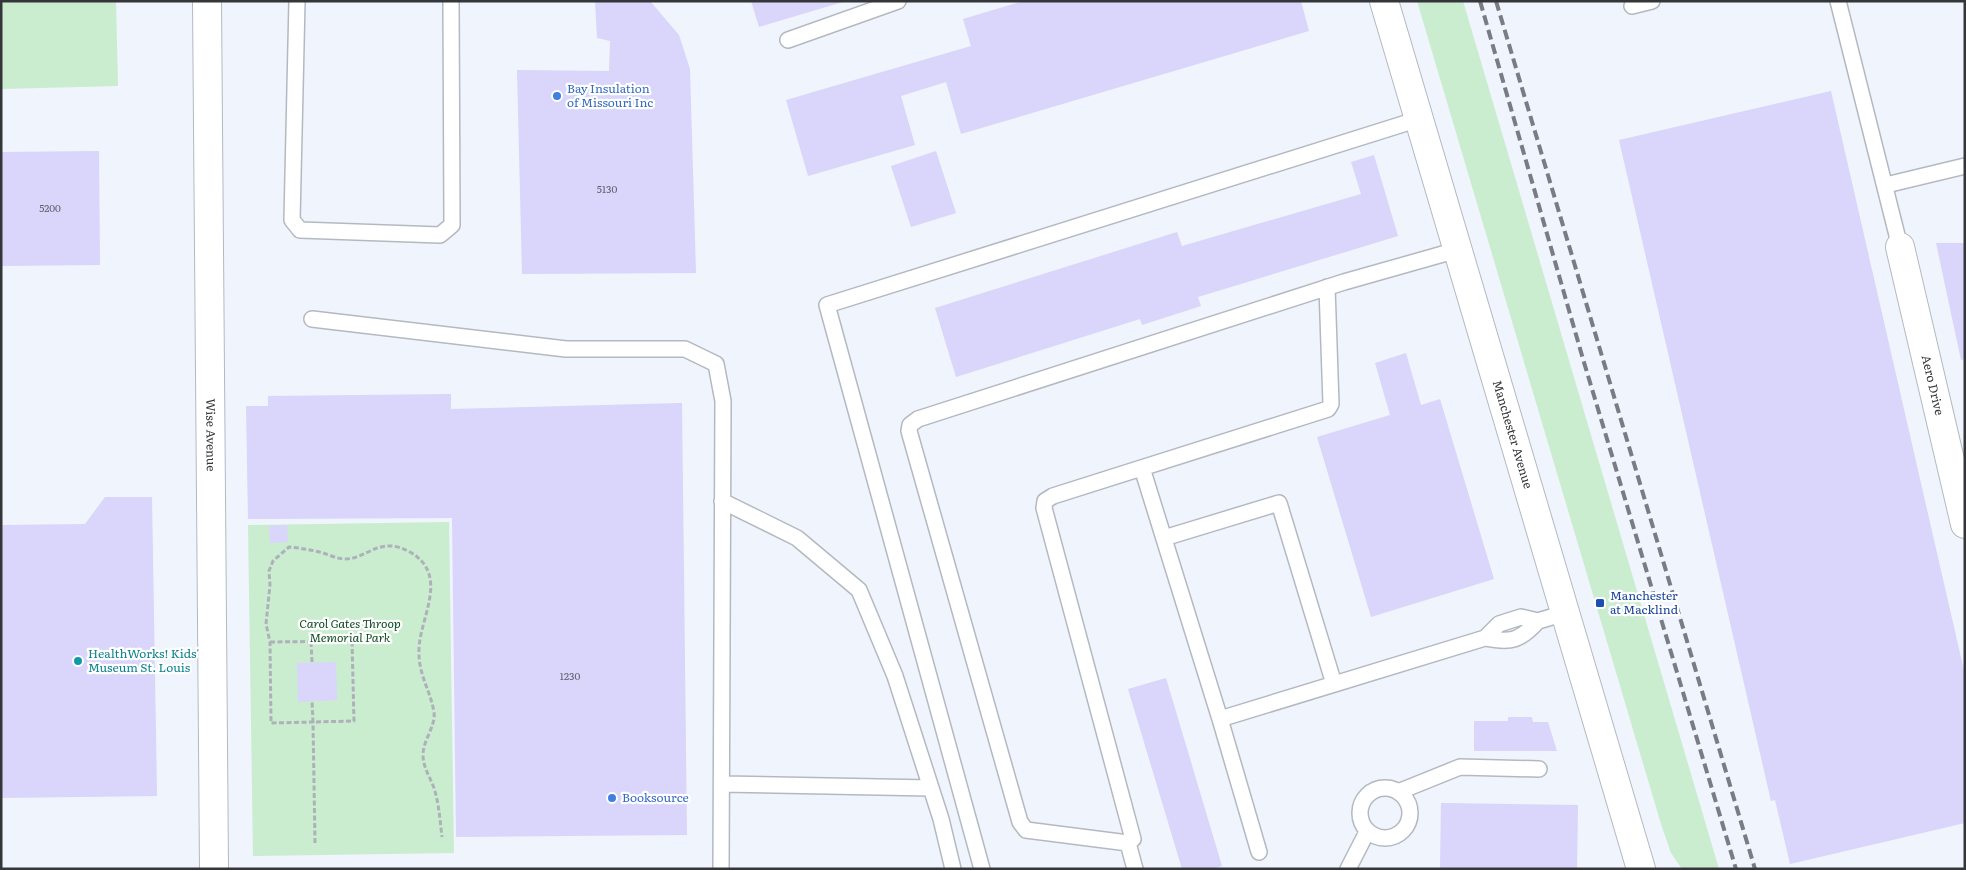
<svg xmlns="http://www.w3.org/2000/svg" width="1966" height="870" font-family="Literata,serif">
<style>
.green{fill:#caeccf}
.building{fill:#d9d5fb}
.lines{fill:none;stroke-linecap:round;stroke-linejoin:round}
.lane-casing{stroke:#b4b9c1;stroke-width:18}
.street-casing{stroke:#b4b9c1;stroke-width:30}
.secondary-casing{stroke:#b4b9c1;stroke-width:30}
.path{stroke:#aeb1b9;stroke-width:3;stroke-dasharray:5 2.5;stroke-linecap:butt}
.lane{stroke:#fff;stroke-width:15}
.street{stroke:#fff;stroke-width:28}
.secondary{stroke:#fff;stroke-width:28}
.rail{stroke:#797c82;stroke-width:4;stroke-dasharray:10 5;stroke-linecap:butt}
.shop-dot{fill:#3f7fe0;stroke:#fff;stroke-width:2}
.transit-dot{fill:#1a4fb4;stroke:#fff;stroke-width:2}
.culture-dot{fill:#0f9aa8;stroke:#fff;stroke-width:2}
.labels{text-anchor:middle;stroke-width:4.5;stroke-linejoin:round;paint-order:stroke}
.number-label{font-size:10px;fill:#5e5e6a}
.shop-label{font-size:12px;fill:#366cbe;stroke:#fff;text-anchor:start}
.street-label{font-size:12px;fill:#35363a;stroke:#fff}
.transit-label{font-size:12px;fill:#164399;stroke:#fff;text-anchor:start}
.park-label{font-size:12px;font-style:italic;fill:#0f4d22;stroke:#fff}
.culture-label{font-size:12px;fill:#0d838f;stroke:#fff;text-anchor:start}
</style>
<rect width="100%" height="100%" fill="#eff4fd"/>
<path class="green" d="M1 1H116L118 86 1 89Z
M1417 1H1463L1719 869H1682L1671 853 1661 824Z
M449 522 454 853 253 856 248 525Z"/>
<path class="building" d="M595 1H650L679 35 690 69 696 273 522 274 517 70 609 71 610 41 597 38Z
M751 1H843V2L759 27Z
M1023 1H1301L1309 31 961 134 946 82 901 96 915 145 808 176 786 100 971 46 963 19Z
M1831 91 1965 675V823L1790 864 1775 800 1771 801 1619 140Z
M99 151 100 265 1 266V152Z
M936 151 956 213 911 227 891 166Z
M1374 155 1398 236 1198 297 1201 306 1142 325 1140 319 956 377 935 308 1177 232 1182 246 1361 194 1351 162Z
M1936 243H1965V359L1961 360Z
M1406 353 1421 405 1440 399 1494 579 1371 617 1317 437 1390 415 1375 363Z
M451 394V409L682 403 687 835 456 837 452 518 248 519 246 406H268V396Z
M105 497H152L157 796 1 798V525L85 524Z
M287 525 288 542 270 543 269 526Z
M336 662 337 700 298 702 297 663Z
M1166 678 1222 866 1212 869H1182L1128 689Z
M1508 717H1532L1533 722H1548L1557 751H1474V721H1508Z
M1441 803 1578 805 1577 869H1440Z"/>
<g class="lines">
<g class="lane-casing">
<path id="lane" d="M297 1 292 220 300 230 440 235 452 225 451 1
M1838 1 1900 247
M1632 6 1652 1
M788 40 898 1
M1886 185 1965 166
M1327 287 1331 404 1328 409 1053 496 1045 501 1044 508 1133 839 1128 843 1026 830 1020 822 909 431 910 425 918 419 1344 282 1457 250
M312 319 566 349H685L716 364 723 401 721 869
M1142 468 1220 719
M722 501 797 538 859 590 895 676 941 819 953 869
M1164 538 1279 503 1334 684
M1538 621C1520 641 1511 643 1485 638L1499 624 1521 617 1538 621 1565 613
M723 784 931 788
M1360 813a25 25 0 1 1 50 0a25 25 0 1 1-50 0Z
M1398 792 1460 767 1539 769
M1128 843 1135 869
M1259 852 1220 719 1485 638
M982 869 827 305 1419 119
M1348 869 1367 832"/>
</g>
<g class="street-casing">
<g id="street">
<path id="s1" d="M207 1 214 869"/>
<path id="s2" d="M1900 247 1965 524"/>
</g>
</g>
<g class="secondary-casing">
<g id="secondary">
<path id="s3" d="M1384 1 1641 869"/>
</g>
</g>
<path class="path" d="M270 642 352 641 354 721 313 722 312 701
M311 642 312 662
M315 843 313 722 271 723 270 642 266 624 270 585 269 571 273 561 289 547C301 548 312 550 323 553 330 555 337 559 345 559 368 559 379 535 410 552 450 575 420 617 419 649 418 675 430 689 434 712 436 726 423 740 423 755 423 767 430 777 434 788 439 804 440 820 442 837"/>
<use href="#lane" class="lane"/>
<use href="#street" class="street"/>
<use href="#secondary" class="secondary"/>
<path class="rail" d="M1480 1 1583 359 1736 869
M1496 1 1755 869"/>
</g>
<g class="shop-dot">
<circle cx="557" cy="96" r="5"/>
<circle cx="612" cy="798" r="5"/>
</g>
<rect class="transit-dot" x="1595" y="598" width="10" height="10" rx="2.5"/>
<circle class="culture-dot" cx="78" cy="661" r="5"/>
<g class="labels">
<g class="number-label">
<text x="607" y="193">5130</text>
<text x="50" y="212">5200</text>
<text x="570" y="680">1230</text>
</g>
<g class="shop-label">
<text x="567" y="93">Bay Insulation<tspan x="567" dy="14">of Missouri Inc</tspan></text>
<text x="622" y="802">Booksource</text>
</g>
<g class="street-label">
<text dy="4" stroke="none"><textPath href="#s2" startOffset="142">Aero Drive</textPath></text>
<text dy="4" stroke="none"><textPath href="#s1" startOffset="434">Wise Avenue</textPath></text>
<text dy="4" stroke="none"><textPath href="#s3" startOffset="452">Manchester Avenue</textPath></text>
</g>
<g class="transit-label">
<text x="1610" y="600">Manchester<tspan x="1610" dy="14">at Macklind</tspan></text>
</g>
<g class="park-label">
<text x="350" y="628">Carol Gates Throop<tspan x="350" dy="14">Memorial Park</tspan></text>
</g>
<g class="culture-label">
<text x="88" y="658">HealthWorks! Kids'<tspan x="88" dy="14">Museum St. Louis</tspan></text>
</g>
</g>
<rect width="1966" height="870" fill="none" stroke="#35363a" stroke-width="5"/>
</svg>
